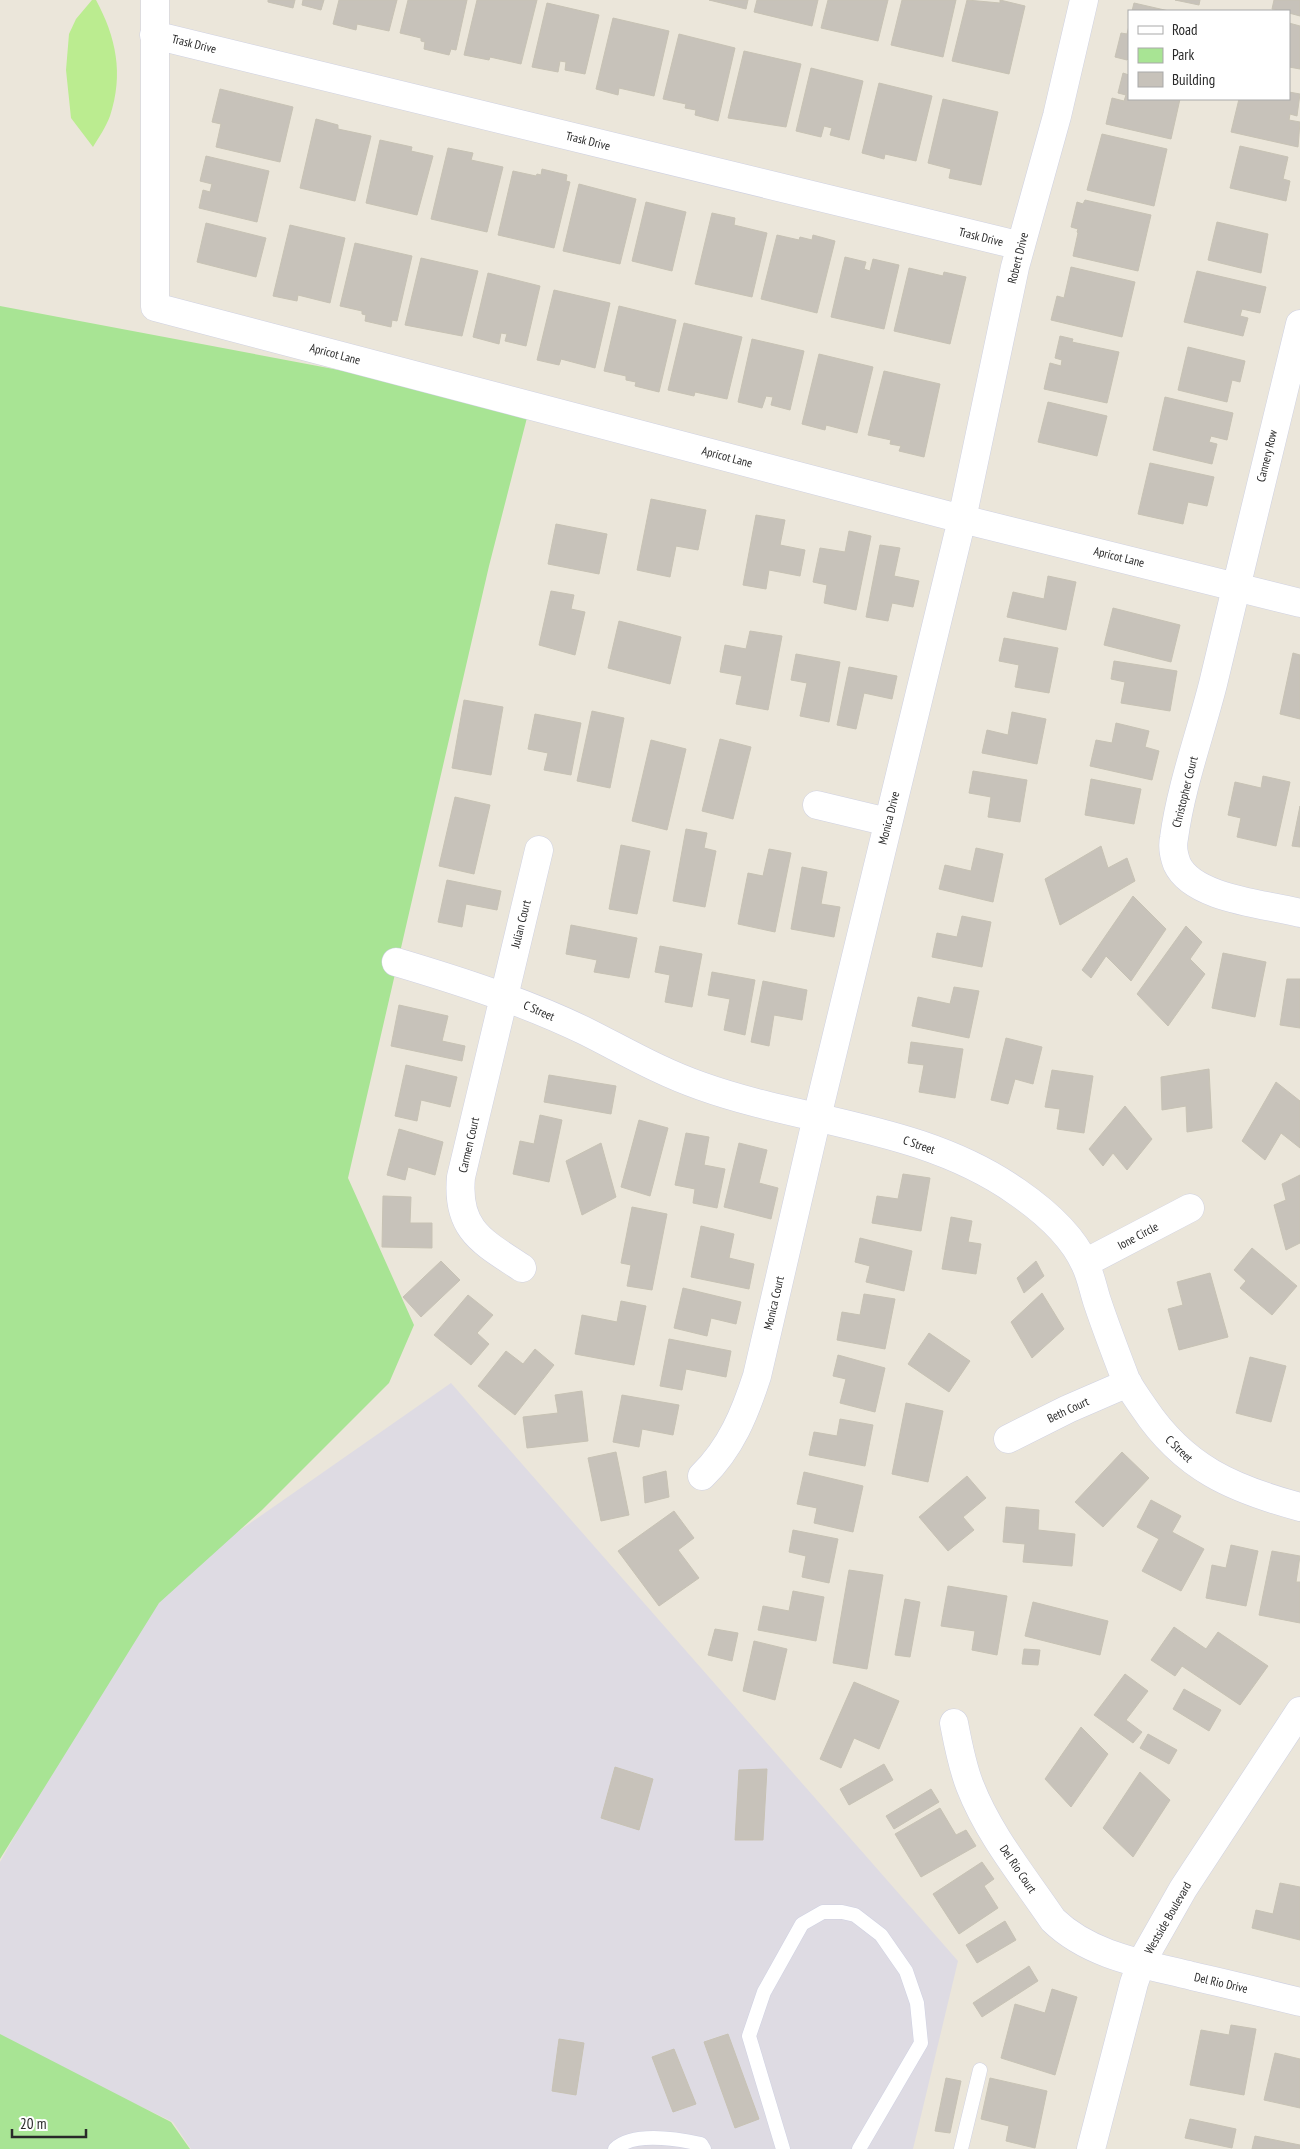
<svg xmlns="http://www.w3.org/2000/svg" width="1300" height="2149" font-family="'PT Sans Narrow',sans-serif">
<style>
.industrial{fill:#dedbe3}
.green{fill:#a8e494}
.pitch{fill:#bbec90}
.building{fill:#c7c2ba;stroke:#c7c2b4}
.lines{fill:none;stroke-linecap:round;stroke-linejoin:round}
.service-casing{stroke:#cfd1e2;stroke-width:15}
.minor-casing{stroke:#cfd1e2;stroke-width:29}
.tertiary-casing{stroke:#cfd1e2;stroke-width:29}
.service{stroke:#fff;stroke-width:14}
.minor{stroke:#fff;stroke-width:28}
.tertiary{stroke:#fff;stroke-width:28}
.labels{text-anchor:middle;stroke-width:4;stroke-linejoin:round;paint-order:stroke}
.street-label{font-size:12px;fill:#292929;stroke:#fff}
</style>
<rect width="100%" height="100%" fill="#ebe6da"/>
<path class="industrial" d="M451 1383 958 1961 913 2149H191L173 2122 0 2039V1862L153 1591Z"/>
<path class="green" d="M0 306 530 406 489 566 348 1178 414 1325 389 1383 262 1510 159 1603 0 1859Z
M0 2034 171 2122 190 2149H0Z"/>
<path class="pitch" d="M92 0H96C116 37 124 74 110 116 106 127 99 137 93 147L71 118 66 70 69 34 76 19Z"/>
<path class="building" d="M268 0H295L293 8 268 2Z
M303 0H324L321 10 302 5Z
M339 0H397L389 31 357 24 356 30 333 24Z
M408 0H467L456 50 451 49 449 55 424 49 425 42 421 41V38L400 33Z
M477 0H537L521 64 490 57 489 60 464 55Z
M709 0H748L746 9Z
M757 0H818L812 26 754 12Z
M828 0H888L878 41 821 28Z
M902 0H956L943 57 891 45Z
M967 0 1000 3V0L1025 6 1009 74 952 61Z
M1175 0H1200L1199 5Z
M1274 0H1300V16L1289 13V11L1272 9Z
M547 3 599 15 585 74 565 70 566 62 560 61 558 72 532 67Z
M1134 3 1169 11H1132Z
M613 18 669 31 654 96 619 88 618 95 596 89Z
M1289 23 1300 26V69L1289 67Z
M1129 26V58L1127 60 1115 57 1121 33 1127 34Z
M679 34 735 48 718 121 695 115 696 110 685 108 686 104 663 99Z
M744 51 801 64 786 127 728 118Z
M811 68 863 81 849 140 830 135 832 128 824 126 821 137 796 131Z
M1123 73 1129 75V99H1180L1171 139 1106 124 1112 98 1124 101 1126 95 1118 93Z
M879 83 932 96 916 161 885 154 884 159 862 153Z
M220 89 293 107 280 162 216 147 221 124 212 122Z
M1289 92 1300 94 1297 116 1290 114 1289 120 1300 122 1298 147 1231 132 1239 99H1289Z
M943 99 998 112 981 185 949 178 951 169 928 163Z
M316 119 338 125V129L371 136 355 201 300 188Z
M1102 134 1167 149 1154 206 1087 190Z
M380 140 412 147 411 151 433 156 417 215 366 203Z
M1240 146 1288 157 1283 179 1290 181 1286 201 1230 188Z
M448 148 473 153 471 160 503 167 487 232 431 219Z
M206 156 269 171 257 222 199 208 203 190 210 192 212 184 200 181Z
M542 169 567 175 566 181 570 182 554 248 498 235 513 171 536 176 537 174 541 175Z
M579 184 636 199 620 264 563 251Z
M1085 200 1151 215 1138 271 1073 256 1078 233 1077 232 1078 229 1071 227 1077 202 1083 204Z
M646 202 686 212 672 271 632 261Z
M712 213 735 218 734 225 767 233 752 297 695 284Z
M1217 222 1268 234 1261 273 1208 260Z
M206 223 266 238 256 277 197 262Z
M290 225 345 238 330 303 298 295 297 301 273 296Z
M777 235 799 240 800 237 812 240 813 235 835 241 817 313 761 299Z
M355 243 412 256 397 321 392 320 391 327 365 321 366 315 362 314V311L340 306Z
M845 257 866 262 864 269 870 271 873 259 899 265 884 329 831 317Z
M421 258 478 271 462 336 405 325Z
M1071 267 1135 282 1122 337 1051 320 1057 296 1064 298Z
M909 268 943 276 944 272 966 277 950 344 894 331Z
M1197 271 1266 287 1260 313 1242 309 1240 316 1248 318 1243 336 1184 322Z
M488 273 540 286 526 346 505 341 507 334 501 333 499 344 473 337Z
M554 290 610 303 595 368 561 359 559 365 537 360Z
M619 306 676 320 659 392 635 386 636 382 626 380V376L604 371Z
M684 323 742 337 727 399 695 392 694 396 668 390Z
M1060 336 1073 339 1072 342 1119 352 1107 403 1044 389 1050 363 1061 366 1062 360 1055 358Z
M752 339 804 351 790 410 771 405 773 397 766 396 762 408 738 402Z
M1188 347 1245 361 1240 382 1232 380 1227 402 1178 390Z
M819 354 873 367 857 433 826 425 825 430 802 424Z
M884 371 940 384 924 457 899 451 901 446 890 444 891 440 868 435Z
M1165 397 1233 413 1227 440 1211 436 1209 442 1217 444 1212 464 1153 450Z
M1048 402 1107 416 1097 456 1038 442Z
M1150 463 1214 477 1207 506 1188 502 1183 524 1138 514Z
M651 499 706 510 698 550 676 546 670 577 637 570Z
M756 515 785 520 780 545 805 550 800 576 769 570 766 589 743 585Z
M556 524 607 534 599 574 548 564Z
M849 531 871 536 856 610 824 603 827 585 813 582 820 548 845 552Z
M880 545 900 548 894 576 919 581 913 607 892 603 888 621 866 617Z
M1048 576 1076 582 1066 630 1007 617 1013 592 1044 599Z
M551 591 574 595 571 609 585 612 575 655 539 645Z
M1113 608 1180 625 1171 662 1104 645Z
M619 621 681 637 670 684 608 668Z
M750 631 782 636 768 710 736 704 742 676 720 672 725 645 746 649Z
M1004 638 1058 648 1049 693 1015 687 1019 665 999 661Z
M1293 653 1300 655V719L1280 714Z
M796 654 840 662 829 722 800 716 807 683 791 680Z
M1114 661 1177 671 1170 711 1121 703 1125 682 1111 679Z
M849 667 897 676 892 699 864 693 856 729 837 725Z
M464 700 503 707 491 775 452 768Z
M592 711 624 718 610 788 577 781Z
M1012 712 1046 719 1037 764 982 753 987 730 1008 735Z
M535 714 581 723 571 775 544 770 548 753 528 749Z
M1116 723 1149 731 1145 747 1159 751 1152 780 1090 766 1096 740 1112 743Z
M720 739 751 747 733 819 702 811Z
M651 740 686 749 667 830 632 821Z
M973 771 1027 780 1020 822 988 817 991 797 969 793Z
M1263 776 1290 782 1276 846 1237 837 1241 818 1228 815 1235 782 1261 788Z
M1091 779 1141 789 1134 824 1085 815Z
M455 797 490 805 474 874 439 866Z
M1300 806V847L1292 846Z
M686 829 707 833 704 848 716 851 705 907 673 901Z
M621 845 650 851 637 914 609 909Z
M1101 846 1108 868 1127 858 1135 881 1060 925 1045 879Z
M976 848 1003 854 993 902 939 889 945 865 971 871Z
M769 849 791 853 775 932 738 924 748 873 763 876Z
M802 867 827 872 821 904 840 907 834 937 791 929Z
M447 880 501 891 497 910 466 904 462 927 438 922Z
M1133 896 1166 929 1131 981 1106 956 1091 978 1082 970Z
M962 916 991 922 982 967 932 957 937 933 957 937Z
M571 925 637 938 629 978 594 972 597 960 566 954Z
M1186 926 1202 942 1190 959 1205 974 1168 1026 1137 994Z
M660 946 702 954 692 1007 665 1002 670 975 655 972Z
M1223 953 1266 962 1255 1017 1212 1008Z
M712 972 755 980 745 1035 724 1030 730 999 708 995Z
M1287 979H1300V1028L1280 1025Z
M763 981 807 990 802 1020 774 1015 769 1046 751 1042Z
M954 987 979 991 969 1038 912 1026 918 997 950 1004Z
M399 1005 448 1016 442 1041 465 1046 462 1061 391 1046Z
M1006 1038 1042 1047 1033 1084 1015 1079 1008 1104 991 1100Z
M911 1042 963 1049 955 1098 919 1092 924 1065 908 1063Z
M406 1065 457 1077 450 1107 421 1100 417 1121 395 1116Z
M1209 1069 1212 1128 1187 1132 1186 1106 1162 1110 1161 1077Z
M1052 1070 1093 1076 1084 1133 1057 1129 1060 1109 1045 1107Z
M549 1075 616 1086 611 1114 544 1102Z
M1276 1082 1300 1101V1148L1281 1133 1265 1160 1242 1141Z
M1125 1106 1152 1139 1127 1170 1113 1153 1103 1166 1089 1149Z
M540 1115 562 1120 549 1182 513 1174 520 1141 534 1144Z
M639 1120 668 1128 650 1196 621 1187Z
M399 1129 443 1142 435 1175 408 1167 405 1180 387 1175Z
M686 1133 709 1137 704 1165 725 1169 717 1208 693 1203 695 1189 675 1185Z
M601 1143 616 1197 582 1215 566 1161Z
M739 1143 767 1150 759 1183 778 1188 771 1219 724 1207Z
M903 1174 930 1178 921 1231 872 1223 877 1196 898 1199Z
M1300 1175V1243L1286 1250 1274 1205 1286 1200 1282 1184Z
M383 1196 411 1197 410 1223H432V1248L382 1247Z
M632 1207 667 1214 652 1290 627 1286 631 1265 621 1263Z
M951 1217 972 1221 968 1242 981 1244 976 1274 942 1269Z
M701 1226 734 1234 729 1258 754 1264 749 1289 691 1277Z
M860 1238 912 1251 904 1291 866 1282 870 1266 855 1262Z
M1252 1248 1297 1286 1272 1315 1240 1288 1246 1281 1234 1270Z
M441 1261 460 1280 421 1317 403 1297Z
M1036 1261 1044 1276 1024 1293 1017 1278Z
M1210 1273 1228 1337 1179 1350 1168 1309 1183 1305 1177 1282Z
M683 1288 741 1302 736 1324 711 1318 707 1336 674 1328Z
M1042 1293 1064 1329 1032 1358 1011 1322Z
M864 1294 895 1299 885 1349 837 1340 842 1312 860 1315Z
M468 1295 493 1315 477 1333 489 1344 471 1365 434 1335Z
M621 1301 646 1306 634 1365 575 1354 582 1315 617 1322Z
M929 1333 970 1361 949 1392 908 1364Z
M669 1339 731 1351 726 1377 686 1369 682 1390 660 1386Z
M535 1349 554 1365 515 1415 478 1386 506 1351 523 1364Z
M838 1355 885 1368 875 1412 840 1403 846 1379 833 1376Z
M1250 1357 1286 1366 1271 1422 1236 1413Z
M582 1391 588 1441 527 1448 523 1417 558 1413 555 1395Z
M622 1395 679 1405 673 1435 642 1429 639 1447 613 1442Z
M906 1403 943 1411 928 1482 892 1474Z
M840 1419 873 1425 865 1466 809 1455 814 1432 837 1436Z
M616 1452 629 1515 601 1521 588 1458Z
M1122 1452 1149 1478 1103 1527 1075 1502Z
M666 1471 669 1497 645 1503 643 1477Z
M804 1472 863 1486 853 1532 814 1523 817 1508 797 1504Z
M967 1476 986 1498 963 1517 974 1530 948 1551 919 1517Z
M1151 1500 1181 1516 1172 1532 1204 1549 1181 1591 1142 1571 1159 1539 1137 1527Z
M1006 1507 1039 1510 1038 1530 1075 1534 1072 1566 1023 1562 1025 1544 1003 1542Z
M674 1511 694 1538 678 1550 699 1578 659 1606 618 1551Z
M793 1530 838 1539 829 1583 802 1577 806 1556 789 1552Z
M1231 1545 1258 1551 1246 1606 1206 1598 1212 1565 1226 1568Z
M1272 1551 1300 1556 1296 1582H1300V1623L1259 1615Z
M849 1570 883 1575 867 1669 833 1663Z
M948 1586 1007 1596 997 1655 972 1650 975 1631 941 1626Z
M793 1591 824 1597 816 1641 758 1630 763 1606 789 1611Z
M905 1599 920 1602 910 1657 895 1655Z
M1033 1602 1108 1621 1100 1655 1025 1636Z
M1174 1627 1206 1649 1218 1632 1268 1666 1240 1705 1182 1666 1175 1676 1151 1660Z
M715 1629 738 1633 732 1661 708 1655Z
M754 1641 787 1649 775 1700 743 1691Z
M1024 1649 1040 1650 1038 1665 1022 1664Z
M1125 1674 1148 1691 1126 1720 1142 1732 1133 1743 1094 1715Z
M854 1682 899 1701 879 1749 854 1738 841 1768 820 1759Z
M1184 1689 1221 1710 1209 1731 1173 1709Z
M1081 1727 1108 1754 1071 1807 1045 1779Z
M1148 1734 1177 1750 1169 1764 1140 1748Z
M884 1764 893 1780 849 1805 840 1789Z
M615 1767 653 1779 639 1830 601 1818Z
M767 1769 763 1840H735L739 1770Z
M1140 1772 1170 1800 1133 1857 1103 1828Z
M931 1789 939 1802 894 1829 886 1816Z
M940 1808 956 1835 966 1830 976 1846 921 1877 895 1834Z
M982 1862 994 1879 984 1886 998 1908 959 1934 933 1894Z
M1280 1883 1300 1887V1940L1252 1928 1256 1910 1273 1914Z
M1005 1921 1016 1940 977 1963 966 1945Z
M1029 1966 1038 1981 982 2017 973 2003Z
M1052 1989 1077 1997 1055 2075 1001 2058 1015 2004 1045 2013Z
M1231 2025 1256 2029 1244 2095 1190 2085 1201 2030 1229 2035Z
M728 2034 759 2119 735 2128 704 2042Z
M559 2039 584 2043 576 2095 552 2091Z
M674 2049 696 2104 673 2112 652 2057Z
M1275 2053 1300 2059V2108L1264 2100Z
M946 2078 961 2081 950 2133 935 2131Z
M990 2078 1047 2091 1035 2148 1006 2141 1009 2126 981 2119Z
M1190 2119 1236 2129 1232 2148 1185 2138Z
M1255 2136 1300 2145V2149H1252Z"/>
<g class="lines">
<g class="service-casing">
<path id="service" d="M615 2149C634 2131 678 2139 701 2144L704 2149
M783 2149 749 2036 764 1992 802 1924 823 1912H842L855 1915 881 1935 906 1971 917 2003 921 2043 859 2149
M961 2149 980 2070"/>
</g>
<g class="minor-casing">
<path id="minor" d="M155 0V307L962 519 1300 603
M154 35 1021 246
M1300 324C1270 444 1242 564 1213 684 1200 735 1181 786 1174 838 1172 847 1174 856 1177 864 1193 899 1266 904 1300 913
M817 805 888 822
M396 962C460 981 525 1002 585 1031 623 1050 660 1072 701 1086 804 1123 924 1126 1017 1192 1043 1210 1072 1235 1085 1264 1091 1276 1093 1289 1097 1301 1106 1328 1116 1354 1126 1380 1131 1390 1138 1399 1144 1408 1184 1468 1233 1489 1300 1507
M1085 1263 1190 1208
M522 1268C483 1242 456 1230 461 1177L539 850
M1008 1439 1068 1409 1128 1383
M702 1476C731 1448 745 1413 757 1376L817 1117 962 519 1015 267 1057 116 1084 0
M954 1723C958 1744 962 1766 970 1786 989 1835 1024 1877 1053 1920 1090 1956 1144 1964 1192 1976 1228 1984 1264 1993 1300 2002"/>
</g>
<g class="tertiary-casing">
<path id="tertiary" d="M1091 2149 1134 1983 1141 1963 1183 1889 1300 1711"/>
</g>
<use href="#service" class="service"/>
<use href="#minor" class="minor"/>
<use href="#tertiary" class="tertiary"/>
</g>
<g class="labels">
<g class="street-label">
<text transform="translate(194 44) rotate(14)" y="4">Trask Drive</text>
<text transform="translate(588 141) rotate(14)" y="4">Trask Drive</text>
<text transform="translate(981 237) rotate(14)" y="4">Trask Drive</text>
<text transform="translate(1018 258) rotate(-76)" y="4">Robert Drive</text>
<text transform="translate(335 354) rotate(15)" y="4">Apricot Lane</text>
<text transform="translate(1267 456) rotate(-76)" y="4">Cannery Row</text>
<text transform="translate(727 457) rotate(15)" y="4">Apricot Lane</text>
<text transform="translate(1119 557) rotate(14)" y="4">Apricot Lane</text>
<text transform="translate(1185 792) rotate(-76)" y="4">Christopher Court</text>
<text transform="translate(889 818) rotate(-76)" y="4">Monica Drive</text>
<text transform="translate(521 924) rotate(-76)" y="4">Julian Court</text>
<text transform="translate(539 1011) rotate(23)" y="4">C Street</text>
<text transform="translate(469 1145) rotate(-77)" y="4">Carmen Court</text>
<text transform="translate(919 1145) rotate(19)" y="4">C Street</text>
<text transform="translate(1138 1236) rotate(-28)" y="4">Ione Circle</text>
<text transform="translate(774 1303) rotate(-77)" y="4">Monica Court</text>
<text transform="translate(1068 1410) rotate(-25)" y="4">Beth Court</text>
<text transform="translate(1179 1449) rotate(44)" y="4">C Street</text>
<text transform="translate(1018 1869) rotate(56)" y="4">Del Rio Court</text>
<text transform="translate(1168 1918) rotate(-60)" y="4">Westside Boulevard</text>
<text transform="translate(1221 1983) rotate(13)" y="4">Del Rio Drive</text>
</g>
</g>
<rect x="1128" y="10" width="162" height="90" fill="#ffffff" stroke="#a9a9a9"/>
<rect x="1138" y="26" width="25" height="8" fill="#ffffff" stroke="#a9a9a9"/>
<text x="1172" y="35" font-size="15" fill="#292929">Road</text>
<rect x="1138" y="48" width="25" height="15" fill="#a8e494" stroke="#a9a9a9"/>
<text x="1172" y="60" font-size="15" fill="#292929">Park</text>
<rect x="1138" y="72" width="25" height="15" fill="#c7c2ba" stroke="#a9a9a9"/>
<text x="1172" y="85" font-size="15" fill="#292929">Building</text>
<path d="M12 2129v8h74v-8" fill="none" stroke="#292929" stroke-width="2.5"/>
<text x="20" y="2129" font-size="15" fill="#292929" stroke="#ffffff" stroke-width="4" paint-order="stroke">20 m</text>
</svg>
